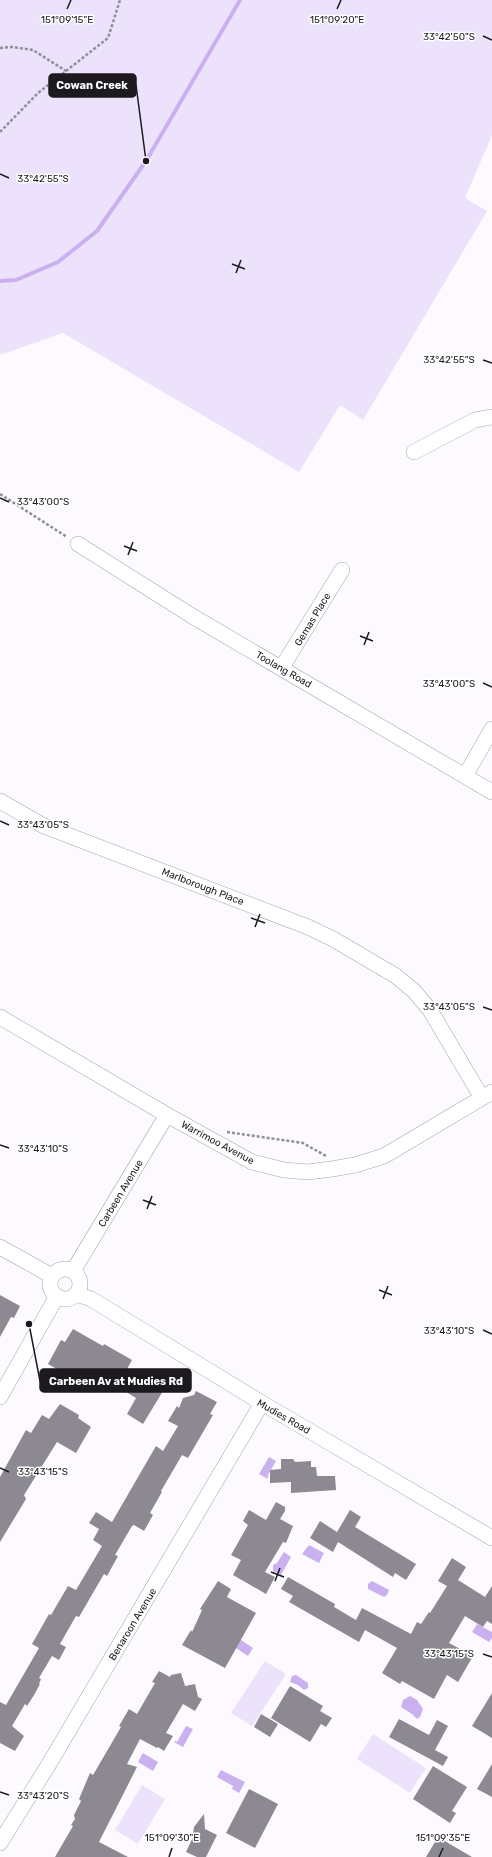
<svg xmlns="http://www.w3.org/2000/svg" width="492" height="1857" font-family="Rubik,sans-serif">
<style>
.green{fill:#ece2fb}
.water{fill:#cbb0f0}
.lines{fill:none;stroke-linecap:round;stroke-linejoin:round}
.stream{stroke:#cbb0f0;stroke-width:4}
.building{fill:#8d8993}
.minor-casing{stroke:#a7a3ad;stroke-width:16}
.path{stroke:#918f93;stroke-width:2.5;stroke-dasharray:3 2;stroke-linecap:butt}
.minor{stroke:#fff;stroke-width:15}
.ticks{fill:none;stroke:#1c1a1e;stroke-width:1.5}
.labels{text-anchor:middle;stroke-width:3;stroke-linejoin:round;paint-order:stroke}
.street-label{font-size:10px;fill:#1c1a1e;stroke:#fff}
.ticks-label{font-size:10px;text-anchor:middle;fill:#1c1a1e;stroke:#fff;stroke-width:3;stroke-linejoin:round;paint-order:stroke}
.leader{fill:none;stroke:#1c1a1e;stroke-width:1.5}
.callout-dot{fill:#1c1a1e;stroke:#fff;stroke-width:1.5}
.callout{fill:#1c1a1e;stroke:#1c1a1e;stroke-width:1.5}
.callout-label{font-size:11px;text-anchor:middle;font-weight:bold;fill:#fff}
</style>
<rect width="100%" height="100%" fill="#fcfafe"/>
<path class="green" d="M0 0H492V135L465 198 487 211 363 420 340 405 299 472 63 333 0 355Z
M265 1661 286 1674 252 1726 231 1713Z
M373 1734 426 1768 410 1793 357 1759Z
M142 1785 165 1799 138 1844 115 1830Z"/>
<path class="water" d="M269 1457 276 1461 268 1475V1479L259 1474Z
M309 1545 324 1553 319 1563 302 1554Z
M284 1552 291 1557 281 1575 273 1571V1565L277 1563Z
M372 1581 389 1590 387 1595 384 1597 368 1589V1584Z
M477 1624 492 1632V1638L489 1642 472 1632Z
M238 1638 253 1648 248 1656 233 1646Z
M296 1675 308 1683V1688L304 1690 298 1685 290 1682 292 1676Z
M410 1696 417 1700 423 1709 420 1717 417 1719 412 1714 401 1707 403 1700Z
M186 1726 193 1729 183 1747 174 1742 175 1741 177 1742Z
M143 1753 158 1762 153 1771 138 1762Z
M221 1770 245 1782 239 1793 232 1789 233 1786 217 1777Z"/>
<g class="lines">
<path class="stream" d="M0 281 16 280 58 262 97 231 146 161 240 0"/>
</g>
<path class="building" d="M0 1295 20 1306 14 1318 11 1317 0 1337Z
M73 1329 103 1346 104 1344 132 1360 127 1369 163 1391 143 1424 127 1414 136 1398 123 1390 125 1387 113 1380 96 1384 91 1393 82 1387 83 1384 48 1364 61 1340 65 1342Z
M196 1391 217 1402 210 1414 213 1415 188 1458 182 1455 161 1491 162 1492 150 1513 153 1515 144 1531 134 1525 132 1526 115 1555 118 1556 107 1576 104 1574 79 1617 76 1616 60 1644 66 1647 59 1660 52 1656 39 1678 41 1679 39 1684H40L34 1695 27 1706 25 1704 12 1726 24 1736 15 1751 0 1743V1702L6 1705 39 1648 32 1644 49 1614 51 1615 68 1586 76 1590 102 1546 93 1540 99 1529 89 1523 96 1512 112 1522 156 1446 163 1451 178 1426 168 1421 177 1406 179 1408 183 1398 194 1395Z
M60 1404 79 1415 78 1418 91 1427 76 1453 57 1442 24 1495 26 1499 0 1542V1477L26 1430 31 1433 42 1415 49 1419Z
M281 1459H293L295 1462 311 1461V1467H316L317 1476H335L336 1490 291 1493V1482L270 1483V1470L281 1469Z
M276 1502 285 1507V1511L280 1519 293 1526 286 1543 283 1542 265 1572 275 1577 266 1594 233 1575 241 1560 231 1555 248 1525 243 1521 249 1510 266 1520Z
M350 1510 361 1517 355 1527 416 1564 406 1580 395 1573 393 1577 338 1542 333 1552 310 1538 320 1521 337 1532Z
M452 1558 466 1567 458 1580 485 1597 492 1586V1624L487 1621 483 1627 465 1616 449 1643 473 1656 458 1682 447 1675 434 1699 402 1681 400 1684 382 1673 397 1648 365 1630 359 1642 289 1602 293 1596 281 1589 288 1577 335 1604 334 1607 356 1620 362 1608 411 1634 417 1622 421 1624 429 1612 430 1613 447 1586 438 1581Z
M218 1581 231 1589 227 1597 256 1613 225 1668 182 1645 191 1630 192 1632 202 1610 200 1609Z
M159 1671 170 1677 171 1675 181 1673 185 1686 195 1684 198 1697 202 1699 195 1711 183 1704 166 1733 173 1736 164 1751 158 1747 157 1748 140 1739 127 1764 137 1767 99 1842 128 1857H55L73 1826 71 1825 75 1819 74 1815 81 1801 79 1799 90 1773 93 1775 121 1727 119 1726 129 1709 137 1714 155 1683 152 1682Z
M290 1686 323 1706 320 1711 332 1718 326 1727 321 1724 310 1742 271 1718Z
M492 1693V1738L472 1726Z
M261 1714 278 1724 270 1737 254 1727Z
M399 1719 429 1735 437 1720 448 1726 435 1750 448 1757 443 1766 389 1737Z
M492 1764V1797L477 1789Z
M433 1766 467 1787 452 1811 456 1813 450 1823 413 1799Z
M249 1789 278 1804 255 1848 226 1833Z
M204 1814 205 1829 217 1835 206 1857H197L186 1852 194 1835 193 1834 194 1827Z
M438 1837 472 1857H426Z"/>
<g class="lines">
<g class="minor-casing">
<path id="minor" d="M414 452 475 420 492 417
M78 544 192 616 492 792
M282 667 342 570
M465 776 492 729
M0 801 44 826 308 927 333 939 396 976 414 991 430 1010 482 1098
M0 1017 167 1115 252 1162 284 1170 308 1172 332 1169 355 1165 384 1156 492 1092
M0 1247 52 1276
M50 1284a15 15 0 1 1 30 0a15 15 0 1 1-30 0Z
M73 1271 167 1115
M76 1294 91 1299 262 1403 492 1538
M0 1397 57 1296
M0 1843 49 1764 262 1403"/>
</g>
<path class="path" d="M0 48 12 47 33 50 66 71
M0 132 38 93 108 38 120 0
M0 494 67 537
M227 1132 303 1143 326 1156"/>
<use href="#minor" class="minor"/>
</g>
<path class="ticks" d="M67 9 71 0M337 9 341 0M483 36 492 40M0 174 9 178M232 264 245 269M236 273 241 260M483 360 492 363M0 498 9 502M124 546 137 551M128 555 133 542M360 636 373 641M364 645 369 632M483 683 492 687M0 821 9 825M251 918 265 923M255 927 260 914M483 1007 492 1010M0 1145 9 1148M143 1200 156 1205M147 1209 152 1196M379 1290 392 1295M383 1299 388 1286M483 1330 492 1334M0 1468 9 1472M271 1572 284 1577M275 1581 280 1568M483 1654 492 1657M0 1792 9 1795M169 1857 172 1848M439 1857 443 1848"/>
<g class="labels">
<g class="street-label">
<text transform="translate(312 619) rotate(-59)" y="4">Gemas Place</text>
<text transform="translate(284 669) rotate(30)" y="4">Toolang Road</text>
<text transform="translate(203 886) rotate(21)" y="4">Marlborough Place</text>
<text transform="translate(218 1142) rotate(28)" y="4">Warrimoo Avenue</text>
<text transform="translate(120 1193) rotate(-59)" y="4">Carbeen Avenue</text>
<text transform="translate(284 1416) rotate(30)" y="4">Mudies Road</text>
<text transform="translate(132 1624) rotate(-59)" y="4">Benaroon Avenue</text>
</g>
</g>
<g class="ticks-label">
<text x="67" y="23">151°09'15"E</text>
<text x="337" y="23">151°09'20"E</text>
<text x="449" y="40">33°42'50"S</text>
<text x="43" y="182">33°42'55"S</text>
<text x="449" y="363">33°42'55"S</text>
<text x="43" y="505">33°43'00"S</text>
<text x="449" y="687">33°43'00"S</text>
<text x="43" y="828">33°43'05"S</text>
<text x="449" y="1010">33°43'05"S</text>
<text x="43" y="1152">33°43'10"S</text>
<text x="449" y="1334">33°43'10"S</text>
<text x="43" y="1475">33°43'15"S</text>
<text x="449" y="1657">33°43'15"S</text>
<text x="43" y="1799">33°43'20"S</text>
<text x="172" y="1841">151°09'30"E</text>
<text x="443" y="1841">151°09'35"E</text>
</g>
<path class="leader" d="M146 161L136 85M29 1324L40 1381"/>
<g class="callout-dot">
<circle cx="146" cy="161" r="4"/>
<circle cx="29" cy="1324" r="4"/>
</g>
<g class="callout">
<rect x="49" y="74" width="87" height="23" rx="4"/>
<rect x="40" y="1369" width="151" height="23" rx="4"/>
</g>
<g class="callout-label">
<text x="92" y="89">Cowan Creek</text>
<text x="116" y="1385">Carbeen Av at Mudies Rd</text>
</g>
</svg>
